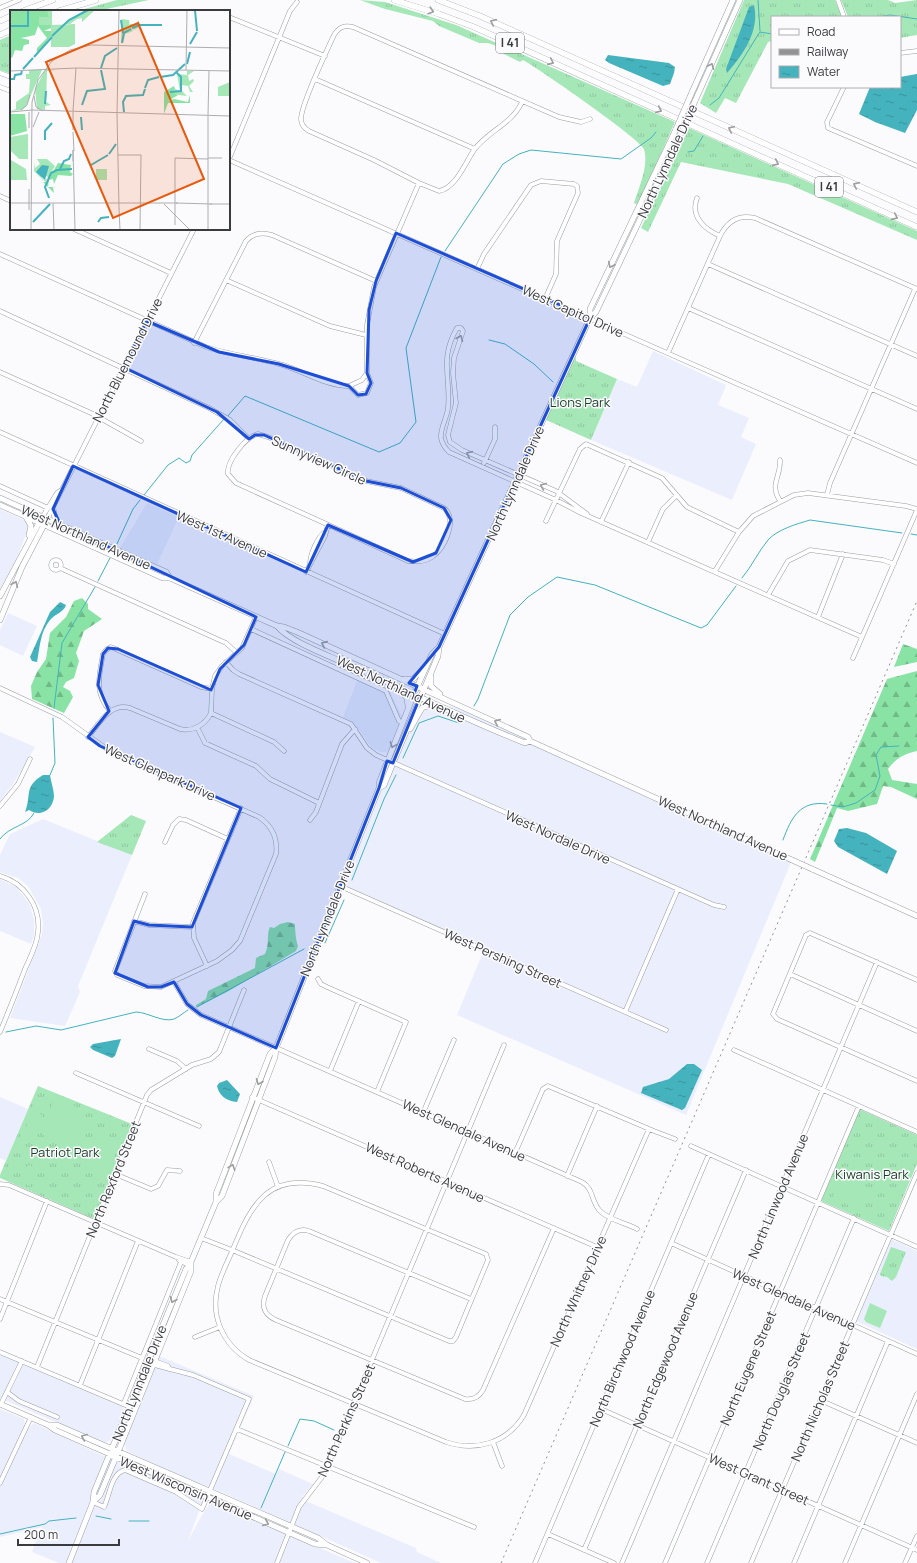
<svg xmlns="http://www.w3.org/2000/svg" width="917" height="1563" font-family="Manrope,sans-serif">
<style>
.built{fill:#ebeffd}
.grass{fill:url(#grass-tufts)}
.forest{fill:url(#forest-firs)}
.pitch{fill:#a5e7b6}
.water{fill:url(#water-ripples)}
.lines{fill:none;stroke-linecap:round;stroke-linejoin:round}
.stream{stroke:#44b3be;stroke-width:1}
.minor-casing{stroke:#9b9da3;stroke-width:5}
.major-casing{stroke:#9b9da3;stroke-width:6}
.highway-casing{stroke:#9b9da3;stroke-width:6}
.minor{stroke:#fff;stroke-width:4}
.major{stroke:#fff;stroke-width:5}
.highway{stroke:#fff;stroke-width:5.5}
.rail{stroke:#929295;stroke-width:1;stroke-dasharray:2 4;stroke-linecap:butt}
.major-bridge-casing{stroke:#9b9da3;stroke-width:6;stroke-linecap:butt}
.major-bridge{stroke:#fff;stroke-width:5}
.oneway{stroke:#9c9d9e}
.marked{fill:#1d4ed8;fill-opacity:0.2;stroke:#1d4ed8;stroke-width:3;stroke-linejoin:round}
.labels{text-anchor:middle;stroke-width:3;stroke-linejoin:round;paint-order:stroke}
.shield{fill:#fbfbfe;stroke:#747578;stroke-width:1}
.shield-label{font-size:12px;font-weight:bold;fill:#3a3b3e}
.street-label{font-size:13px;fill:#3a3b3e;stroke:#fbfbfe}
.park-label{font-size:13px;fill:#183e25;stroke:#fbfbfe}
.inset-river{fill:none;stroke:#44b3be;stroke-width:2}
.inset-road{fill:none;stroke:#aeaeb1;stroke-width:1}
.view{fill:#e8590c;fill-opacity:0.15;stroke:#e8590c;stroke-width:2}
.inset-edge{fill:none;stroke:#3a3b3e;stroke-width:2}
</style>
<defs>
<pattern id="grass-tufts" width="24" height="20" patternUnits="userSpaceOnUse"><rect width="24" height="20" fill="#a5e7b6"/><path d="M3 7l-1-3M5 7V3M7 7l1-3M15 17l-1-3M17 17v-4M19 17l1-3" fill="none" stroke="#8fc79e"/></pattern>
<pattern id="forest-firs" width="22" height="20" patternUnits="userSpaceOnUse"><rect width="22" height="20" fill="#89e3a4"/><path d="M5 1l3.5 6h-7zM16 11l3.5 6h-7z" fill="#71b987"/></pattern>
<pattern id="water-ripples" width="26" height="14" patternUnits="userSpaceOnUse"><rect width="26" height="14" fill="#44b3be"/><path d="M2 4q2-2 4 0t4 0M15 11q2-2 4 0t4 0" fill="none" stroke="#3a939c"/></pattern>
</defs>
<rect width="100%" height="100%" fill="#fbfbfe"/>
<path class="built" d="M653 351 726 385 718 405 749 418 741 437 756 444 732 500 591 440 617 379 637 387Z
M147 503 179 517 157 564 120 548Z
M0 509 26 521 29 527 15 562 0 589Z
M8 613 37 626 23 656 0 645V630Z
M359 676 388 688 403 718 391 747 386 752H380L371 747 354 723 343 717Z
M434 703 466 709 497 723 530 741 792 860 686 1115 457 1015 484 950 340 886 379 788 384 785 405 733 420 711Z
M0 732 35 747 15 781 0 801Z
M43 819 132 855 78 986 80 992 65 1026 10 1018 42 934 43 923 41 909 28 886 18 878 0 872V855L10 834Z
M0 879 16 887 29 903 34 919V935L31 944 0 931Z
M0 1097 28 1109 6 1161 0 1158Z
M891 1239 917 1251V1349L856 1321Z
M0 1354 123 1405 124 1412 113 1440 104 1443 0 1398Z
M159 1356 254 1396 229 1454 276 1474 279 1469 313 1484 302 1497 306 1501 416 1548 417 1552 441 1563H381L219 1491 173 1473 127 1451 124 1443Z
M0 1409 24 1419 25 1431 34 1423 101 1455 124 1463 201 1498 203 1500 188 1541 202 1515 210 1503 212 1502 355 1563H59L32 1552 42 1527 0 1537Z"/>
<path class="grass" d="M117 0H149L97 11H77Z
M360 0 385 2 456 25 675 122 638 205 634 203C639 187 649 166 644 149 640 139 538 68 523 60L520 62 504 54 500 47 488 43H479L439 26 433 21 385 9Z
M744 0H835L842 17H772V41L768 42 736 103 725 98 716 113 700 103Z
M841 0H888L895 3 917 0V35L900 38V17H848Z
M11 35V74L0 70V40Z
M689 128 917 231V240L788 184 681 162 648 232 641 228Z
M575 351 576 361 617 379 591 440 544 419Z
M131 815 146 821 132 855 97 842Z
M38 1086 132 1124 95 1218H92L0 1178V1175Z
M859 1109 917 1135V1164L889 1231 821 1201Z
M891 1247 906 1252 896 1277 892 1281 887 1277 881 1276 880 1274Z"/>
<path class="forest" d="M82 598 88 604V609L102 619 84 631 76 653 79 661 74 678 66 682 63 687 70 691 73 697 64 713 32 699 31 686 37 672 46 659 50 633 66 617 74 601Z
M903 644 917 649V662L894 667Z
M917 671V751C904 754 896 758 888 769L892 780 917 784V799L891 787 883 786 877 804 848 811 837 808 815 862 810 859 887 679Z
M288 922 295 924C295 931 296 941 298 946L296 951 227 992 196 1007V1005L206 999 208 991 255 968 256 958 265 954C270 943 266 935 270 927L274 928 280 924Z"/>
<path class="pitch" d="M56 1095C81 1099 89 1130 80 1149L43 1135 42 1130Z
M32 1111 42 1115 34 1134 25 1130Z
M99 1140 118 1147 106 1178 87 1171Z
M28 1165 37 1168 30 1186 21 1182Z
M845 1166C866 1173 870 1192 863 1212L834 1198 833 1195Z
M870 1303 887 1311 880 1328 866 1322 864 1319Z"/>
<path class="water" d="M754 5C760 31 743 55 727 73L726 69 749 7Z
M608 55 669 63 675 67 674 73 670 84 663 86 609 63 605 60Z
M917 74V110L905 133 875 122 859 114 870 87H900V77Z
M60 602 66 605C64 612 55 614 50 620 40 632 40 647 37 662L32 661 30 657 50 612Z
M43 775H50C51 782 54 790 54 797 52 811 40 817 29 810L25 812C32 795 23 787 43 775Z
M847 828 866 833 897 851 887 874 838 847 834 841 839 829Z
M121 1039 115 1056 112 1058 93 1050 90 1047 93 1044Z
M687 1064H694L702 1070 685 1108 682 1110 641 1093 643 1087 669 1079Z
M227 1080 240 1094 237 1102C227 1101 219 1096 217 1086L219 1083Z"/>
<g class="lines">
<path class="stream" d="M758 0 760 31
M877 17 890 15 917 19
M710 105 719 98 756 38 760 32 772 34
M688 152 694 151 703 136
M445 251 503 164 519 154 531 150 621 159 651 138 656 132
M489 340 505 344 534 364 553 382
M227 417 245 396 379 452 400 443 416 422 406 348 441 257
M144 495 168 465 179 458 186 463 190 461 192 455 224 419
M911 534 917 535
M116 546 133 509 140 500
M742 578C752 566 758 552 768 540 778 529 797 524 810 520L902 533
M98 581 110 558
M474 706 478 699 510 615 528 597 557 577 595 585 701 628 707 625 736 586
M54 708 62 643 95 587
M403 758 419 723 438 716 459 723 462 721
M50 775 55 763 53 718
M831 805 843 807 856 803 875 790 880 776 876 755 881 747 899 746
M0 839C9 826 28 826 34 813
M783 840C791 818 800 800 827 804
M352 880 384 799 396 775
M325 943 344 900
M197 1007 304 949
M6 1032 36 1026 61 1030 136 1012C147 1012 163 1023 174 1019 179 1017 183 1013 188 1010
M288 1446 300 1419 314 1421 334 1430
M261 1508 285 1452
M96 1516 111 1519
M129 1521H149
M0 1534 45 1524 49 1521 76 1518"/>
<g class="minor-casing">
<path id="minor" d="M838 0 844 17
M0 8 19 0
M229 17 325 56
M900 53 917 51
M0 73 11 77
M315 79 475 149
M0 87 11 91
M844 87 827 122 828 128 917 166
M522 102C512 124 488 131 474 150 465 163 456 188 439 191L419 183 374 160 309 131C304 128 301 124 301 119 301 105 327 50 334 35 339 27 344 25 353 27L559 117 581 122 590 119
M229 159 290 11 297 2
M229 160 917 463
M0 196 11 201
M697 198C690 216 704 229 720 236
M74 229 171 273
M0 254 206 347C230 355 254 357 279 364 300 369 327 387 349 386L362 380 367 373V325L374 287 419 183
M708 264 917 356
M477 269 484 254 531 185 541 181 574 184 577 186 578 193 557 241 556 274 545 299
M226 280 330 326 366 335
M688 308 917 409
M0 311 209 408 230 420 249 439
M194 343 246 241C253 233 262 232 272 235L376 281
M668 353 720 236C727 222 738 214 755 218L917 289
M0 372 91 413 141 441
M349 386 358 395 367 393 371 383 367 373
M0 432 445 634
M258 434 268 437 366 481 401 488 444 508C458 520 445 548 432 557 425 562 416 562 408 561L236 483 228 474C226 462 246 436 258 434Z
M780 460C781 478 769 483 780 501
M484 463 495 439V427
M0 486 48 508
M827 495 830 483 915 289
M587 514 556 491 462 450 450 442 448 435 456 403 453 373 454 358 463 331 461 328H457C439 359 451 377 448 408 447 418 440 428 441 438 442 444 445 448 449 452L556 500 581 513 862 637
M43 516 57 493 61 490
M47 519 194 229
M546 521 580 449 586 444 662 478 687 507 739 532
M601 522 629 462
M648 542 663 509 677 495
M51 565a5 5 0 1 1 10 0a5 5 0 1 1-10 0Z
M310 564C310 555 317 537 325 532
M60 568 226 643 236 652
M715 571 739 532 753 516 794 495 808 493 906 506 917 509
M306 572 325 536 328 525
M768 595 788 561 810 550 883 560 894 564
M818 617 843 554
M251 629 386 691 399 721 402 722
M853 658 917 510
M226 662 233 670 239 674 351 724 367 748 376 755 714 905 724 907
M0 688 62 717 111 752 259 817C272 826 278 838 276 854L240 941 232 950 217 961 161 987 144 986 117 975 115 971 145 894
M110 711C94 693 99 676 103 654L106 650 111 647 201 687 212 689
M211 713 274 742 284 751
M197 727 205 743 256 766 270 779 319 803
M88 737C99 724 110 702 130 708L180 729C193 732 205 725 211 713L212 689 215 676 222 666 242 648 256 617
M0 806 18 784 30 759
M310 820 316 812 342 744 355 729
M165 842 173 825 179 819 186 820 228 839
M0 876C24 883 41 906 38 932 37 945 30 958 25 969 17 990 9 1011 0 1032
M340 886 666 1030
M134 921 149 925 192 927
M207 966 194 938 193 923 241 808
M790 974 917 1031
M318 979 321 984 327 987 406 1022 377 1092
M917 980 810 933 806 935 773 1014 777 1019 917 1081
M174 982 187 1004 201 1015 582 1182C594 1189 591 1202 600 1211 609 1220 626 1223 637 1229
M625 1012 678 889
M149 1049 177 1061 186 1069
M734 1050 917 1132
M330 1071 359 1001
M76 1073 199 1126
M252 1097 597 1247
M423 1113 454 1040
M691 1146 917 1247
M515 1153 543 1089 548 1086 654 1131 675 1139
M269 1162 278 1187
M115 1174 151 1189 158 1186 167 1170 180 1171
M567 1176 597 1106
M0 1184 9 1185 176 1257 191 1262
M201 1238 232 1250 449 1341H453L456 1337 488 1260 486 1254 323 1186C268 1172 251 1205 233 1249 228 1261 221 1274 218 1286 210 1316 223 1345 249 1360L446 1442C476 1452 507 1443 524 1415L649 1129
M671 1243 917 1354
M179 1260 190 1266
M0 1299 142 1358
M471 1299 309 1231C300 1228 293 1232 288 1240L265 1296C261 1308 265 1315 276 1320L465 1399C473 1400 479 1397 483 1390L554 1228
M0 1319 47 1201
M195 1337 220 1327
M0 1352 130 1407
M149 1359 168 1366 169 1369
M37 1367 147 1095 151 1090 192 1065 211 1059 219 1052 244 990
M80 1385 138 1241
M7 1392 19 1401 57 1417
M820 1400 917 1443
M124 1403 181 1262
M1 1404 22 1361
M601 1409 917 1550
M237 1429 474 1527
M493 1442 502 1466
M0 1483 31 1417
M93 1502 104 1507C110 1495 111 1473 125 1470L176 1492 202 1509 249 1399 193 1375 147 1363
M548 1534 614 1563
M584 1550 746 1170
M277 1563 299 1507 322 1477 327 1467 504 1045
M535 1563 709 1154
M622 1563 877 962
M665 1563 859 1106
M707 1563 854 1218
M751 1563 917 1173
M794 1563 888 1341
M845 1563 917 1394
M905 1563 917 1536"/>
</g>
<g class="major-casing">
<path id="major" d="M689 99 733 0
M695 101 740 0
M590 318V309L676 129
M0 498 166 572 170 578
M0 505 163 578H170L277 626 284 627 297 632 528 737 530 741 792 860
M53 509 55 518 59 524
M26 517 31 526 29 535
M0 596 40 521
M0 620 22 567 45 523
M277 626C290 642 330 656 349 665 408 691 465 719 525 743L530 741
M431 677V686L440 694
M404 679H413L426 666
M396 686 407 698 408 706
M410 729 422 708 433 704
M379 788 384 785 393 763 438 656 439 647 590 318 596 312 682 131
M812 869 917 916
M216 1202V1194L270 1054 276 1048
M0 1404 48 1425H57L318 1538 327 1545 367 1563
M48 1425 55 1430 315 1544 326 1545
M93 1501 94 1492 186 1269 190 1266
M69 1563 93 1502 100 1495 118 1452 191 1271V1262L216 1202 222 1196 275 1057 276 1048 379 788V783L414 694 432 654 439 647"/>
</g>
<g class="highway-casing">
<path id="highway" d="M394 0 439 14 474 27 917 227
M438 0 480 16 917 212
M23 11 53 0
M59 11 96 0
M0 21 11 16
M0 35 11 30"/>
</g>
<use href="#minor" class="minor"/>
<use href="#major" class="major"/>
<use href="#highway" class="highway"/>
<path class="rail" d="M501 1563 917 601"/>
<g class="major-bridge-casing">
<path id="major-bridge" d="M676 129 689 99
M682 131 695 101
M792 860 812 869"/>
</g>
<use href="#major-bridge" class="major-bridge"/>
</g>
<defs><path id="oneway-chevron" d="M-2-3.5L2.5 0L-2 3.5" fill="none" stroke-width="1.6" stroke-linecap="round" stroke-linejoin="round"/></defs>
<g class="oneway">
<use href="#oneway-chevron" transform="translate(431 11) rotate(17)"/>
<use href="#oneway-chevron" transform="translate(493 22) rotate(-156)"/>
<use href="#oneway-chevron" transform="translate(551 62) rotate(24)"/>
<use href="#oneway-chevron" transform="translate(711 66) rotate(-66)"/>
<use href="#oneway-chevron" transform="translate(659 110) rotate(24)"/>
<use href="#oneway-chevron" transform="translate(731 129) rotate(-156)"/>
<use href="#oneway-chevron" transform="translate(776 163) rotate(24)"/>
<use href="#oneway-chevron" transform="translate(856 185) rotate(-156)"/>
<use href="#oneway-chevron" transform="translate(895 217) rotate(24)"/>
<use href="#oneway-chevron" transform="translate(611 265) rotate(117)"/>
<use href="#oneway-chevron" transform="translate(460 338) rotate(-67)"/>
<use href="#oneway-chevron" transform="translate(469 454) rotate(-156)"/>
<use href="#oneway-chevron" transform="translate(543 486) rotate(-157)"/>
<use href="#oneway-chevron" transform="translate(15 584) rotate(-67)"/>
<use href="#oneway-chevron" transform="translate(324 644) rotate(-156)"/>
<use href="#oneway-chevron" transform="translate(497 722) rotate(-156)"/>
<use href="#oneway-chevron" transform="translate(393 745) rotate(111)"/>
<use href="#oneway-chevron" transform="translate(259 1082) rotate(112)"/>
<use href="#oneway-chevron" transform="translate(232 1167) rotate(-70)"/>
<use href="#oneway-chevron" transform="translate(173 1300) rotate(113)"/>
<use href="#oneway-chevron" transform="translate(84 1437) rotate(-157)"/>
<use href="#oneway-chevron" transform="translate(266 1523) rotate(23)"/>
</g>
<path class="marked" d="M396 233 590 318 439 647 409 683 417 686 414 694 420 697 393 763 387 761 379 788 276 1048 201 1015 187 1004 174 982 161 987H148L115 973 134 921 149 925 192 927 241 808 100 746 88 737 109 711 98 685 103 654 108 648 118 649 211 690 220 669 244 645 256 617 60 524 53 509 73 466 306 572 328 525 413 562 436 553 451 520 444 508 401 488 366 481 264 435H255L249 439 217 412 123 367 147 321 219 352 279 364 349 386 358 395 366 394 371 383 367 373 369 310 376 281Z"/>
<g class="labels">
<g class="shield">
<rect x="496" y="33" width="28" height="20" rx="3"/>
<rect x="815" y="177" width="28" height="20" rx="3"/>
</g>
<g class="shield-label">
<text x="510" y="47">I 41</text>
<text x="829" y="191">I 41</text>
</g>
<g class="street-label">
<text transform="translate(667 161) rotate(-65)" y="5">North Lynndale Drive</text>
<text transform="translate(573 311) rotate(24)" y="5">West Capitol Drive</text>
<text transform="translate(127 360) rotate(-63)" y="5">North Bluemound Drive</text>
<text transform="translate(319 460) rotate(24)" y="5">Sunnyview Circle</text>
<text transform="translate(515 483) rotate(-66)" y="5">North Lynndale Drive</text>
<text transform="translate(222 534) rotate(24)" y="5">West 1st Avenue</text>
<text transform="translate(86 537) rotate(24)" y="5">West Northland Avenue</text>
<text transform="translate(401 689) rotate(25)" y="5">West Northland Avenue</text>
<text transform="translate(160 772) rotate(24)" y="5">West Glenpark Drive</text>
<text transform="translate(723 828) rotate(24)" y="5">West Northland Avenue</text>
<text transform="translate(558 837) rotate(24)" y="5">West Nordale Drive</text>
<text transform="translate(327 918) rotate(-68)" y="5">North Lynndale Drive</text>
<text transform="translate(503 958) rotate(24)" y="5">West Pershing Street</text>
<text transform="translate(464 1130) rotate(24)" y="5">West Glendale Avenue</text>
<text transform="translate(425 1172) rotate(24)" y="5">West Roberts Avenue</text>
<text transform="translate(113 1179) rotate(-68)" y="5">North Rexford Street</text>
<text transform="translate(778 1196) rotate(-67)" y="5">North Linwood Avenue</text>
<text transform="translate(578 1291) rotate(-66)" y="5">North Whitney Drive</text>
<text transform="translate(794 1299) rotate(24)" y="5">West Glendale Avenue</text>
<text transform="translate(622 1358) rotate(-67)" y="5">North Birchwood Avenue</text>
<text transform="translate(665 1360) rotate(-67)" y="5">North Edgewood Avenue</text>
<text transform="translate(748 1368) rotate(-67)" y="5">North Eugene Street</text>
<text transform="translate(139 1383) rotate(-68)" y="5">North Lynndale Drive</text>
<text transform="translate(781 1391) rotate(-67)" y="5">North Douglas Street</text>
<text transform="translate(820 1401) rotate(-67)" y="5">North Nicholas Street</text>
<text transform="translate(346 1420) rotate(-66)" y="5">North Perkins Street</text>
<text transform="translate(759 1479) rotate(24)" y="5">West Grant Street</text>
<text transform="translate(186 1488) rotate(23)" y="5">West Wisconsin Avenue</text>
</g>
<g class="park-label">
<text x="580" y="407">Lions Park</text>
<text x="65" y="1157">Patriot Park</text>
<text x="872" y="1179">Kiwanis Park</text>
</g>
</g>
<g transform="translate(10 10)">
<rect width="220" height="220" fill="#fbfbfe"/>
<path d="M19 0H42V15L65 14V34L59 37H41V15L19 16ZM112 9 119 10 120 17V14H127L128 10 131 16 124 20 121 18 123 21 115 24 113 33H111ZM19 60H32L16 96 12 100 0 101 6 99V92L19 83 20 69H16V64H19ZM35 60H46L37 61 36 92 41 95 35 96V100L27 99 25 79ZM177 61H184L178 65 179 71 183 69 184 71 179 76 183 82H180L178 76 172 75V81L177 86 161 84 160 82 165 79 170 81 167 64 177 65ZM27 149H37L45 156 38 168 37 166 31 167 34 170 37 169 36 172 33 170 24 161 25 150V158L30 154ZM1 150 16 159 17 170H0ZM86 159H97V170H86Z" fill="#a5e7b6"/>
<path d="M0 0H42L37 2 39 7H29V15H41V18L34 21H41V26L27 44V38L37 28 28 16 25 25 11 28 19 30V34L14 35 12 41 5 40 2 48 0 46ZM164 76 165 79 160 82 168 85 158 91 164 89 178 92 180 85V93H158L154 104V82ZM0 104H15L17 121 0 126ZM48 153 61 155 60 162 63 164 61 166 48 165 44 174 43 169 39 170 38 177H43L44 183 33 172H37Z" fill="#89e3a4"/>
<path d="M85 0 72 12V8L67 9 60 14H54L74 1Z" fill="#a5e7b6"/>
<path d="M220 72V86H208V77Z" fill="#a5e7b6"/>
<path d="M18 124V149H9L0 140V127Z" fill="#a5e7b6"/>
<path d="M32 155 39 156 35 170 26 162Z" fill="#44b3be"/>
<path class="inset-river" d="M185 0 187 21M111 10 113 23M0 16H18V0M122 18 129 15H152M42 26 59 10 78 0M112 33 114 23 121 19M180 34 187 22M24 47 42 27M177 54 180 42M91 58 95 46 107 38M13 59 23 48M150 67 163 65 175 54M0 69H4L5 65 11 64 12 61M135 78 138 70 149 67M160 82 171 81V67L166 62M35 94 36 81M72 95 77 81 95 79 91 60M114 102 113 92 116 86 133 85 135 79M71 107 72 120M35 130V121L42 113M99 144 106 134M81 155 98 145M50 159 54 151 59 149 61 144M39 188 35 177 41 163 47 160 62 159M23 212 40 194M88 212 91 208 99 207"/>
<path class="inset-road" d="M176 60 177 0M0 61 66 58 220 61M24 86 26 97 33 101M11 100 17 95 20 85M63 101 66 58M0 102 22 100 220 106M19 102V118M63 102V120M198 105 199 61M198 106V220M23 117 29 102M63 122 64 141M108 145H131L130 220M198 148H212M63 151V140L65 220M0 193H168M43 193 44 220M166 193 202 194M154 194 180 220M200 194H220M109 198 107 104 109 0M109 198 110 220M19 200V179M165 215V148L198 149M21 220 22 92 28 70 42 51 60 40 81 35 220 38"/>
<path class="view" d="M128 13 194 169 103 208 36 52Z"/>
<rect width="220" height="220" class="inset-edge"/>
</g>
<rect x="771" y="16" width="130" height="72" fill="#fbfbfe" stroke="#aeaeb1"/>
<rect x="779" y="29" width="20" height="6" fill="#ffffff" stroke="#aeaeb1"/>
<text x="807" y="36" font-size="12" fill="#3a3b3e">Road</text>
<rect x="779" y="49" width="20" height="6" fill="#929295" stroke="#aeaeb1"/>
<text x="807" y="56" font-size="12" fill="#3a3b3e">Railway</text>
<rect x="779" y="66" width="20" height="12" fill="url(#water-ripples)" stroke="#aeaeb1"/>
<text x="807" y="76" font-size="12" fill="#3a3b3e">Water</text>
<path d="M18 1539v6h101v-6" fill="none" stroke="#3a3b3e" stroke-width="2"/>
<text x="24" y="1539" font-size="12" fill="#3a3b3e" stroke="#fbfbfe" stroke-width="3" paint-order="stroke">200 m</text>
</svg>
